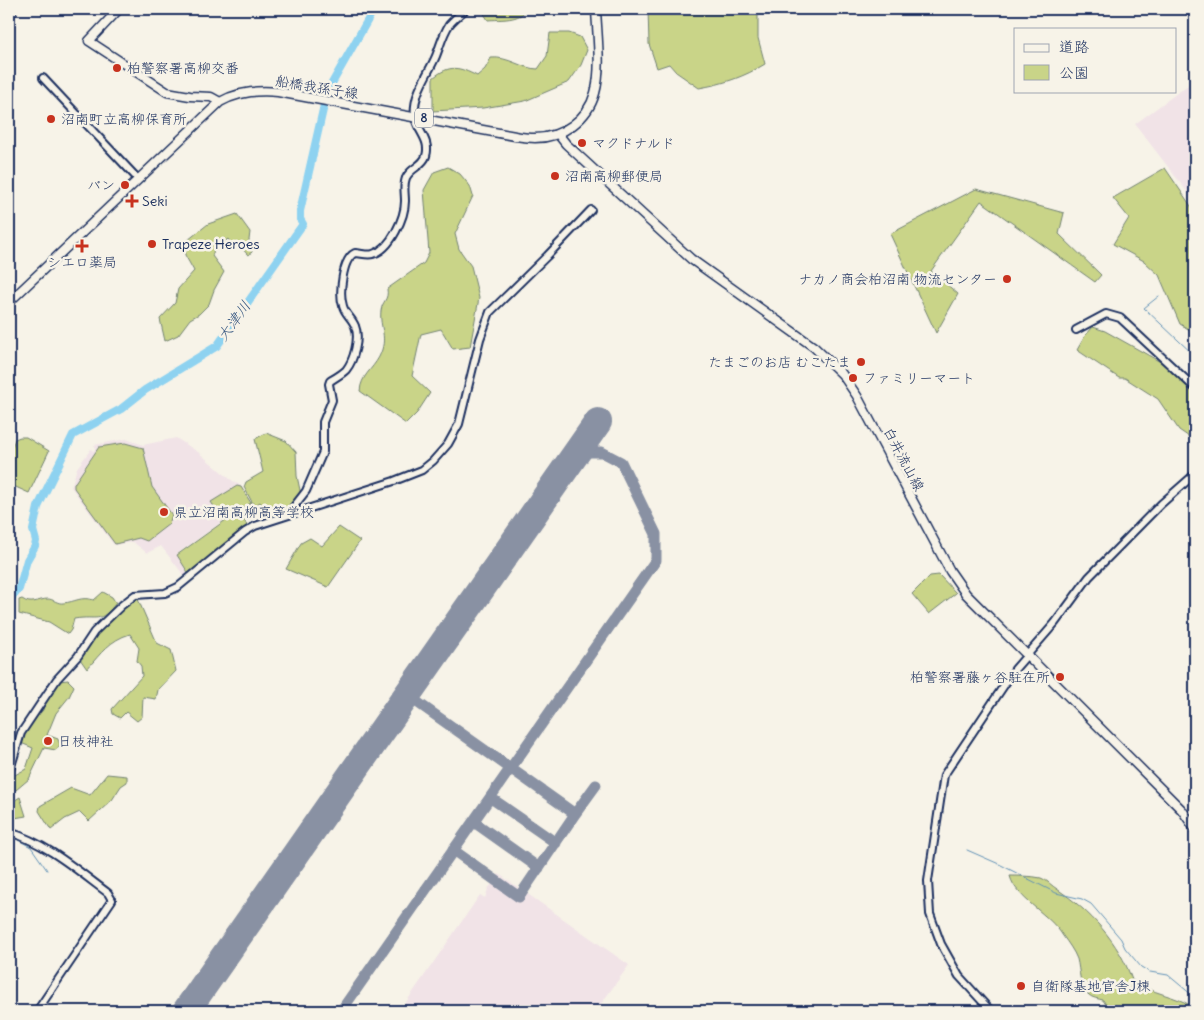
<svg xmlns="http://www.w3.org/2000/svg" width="1204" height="1020" font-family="Delius,'Klee One',sans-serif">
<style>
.built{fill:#f1e3e7}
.green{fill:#c9d488;stroke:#728273}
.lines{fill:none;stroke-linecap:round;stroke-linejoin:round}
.stream{stroke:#6091b6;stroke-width:1}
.river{stroke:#8ed2f0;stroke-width:8}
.taxiway{stroke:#8991a3;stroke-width:11}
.runway{stroke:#8991a3;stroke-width:28}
.minor-casing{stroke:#1b2f5e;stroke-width:10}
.major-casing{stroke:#1b2f5e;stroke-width:11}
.minor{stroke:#f7f3e8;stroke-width:6}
.major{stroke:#f7f3e8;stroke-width:8}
.rail{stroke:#1b2f5e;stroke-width:1}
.poi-dot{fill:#c8321e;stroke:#f7f3e8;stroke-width:2}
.labels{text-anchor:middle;stroke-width:5;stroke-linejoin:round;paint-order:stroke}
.shield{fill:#f7f3e8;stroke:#5d6a87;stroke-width:1}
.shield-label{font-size:12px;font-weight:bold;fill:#1b2f5e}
.poi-label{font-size:14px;fill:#1b2f5e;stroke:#f7f3e8;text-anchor:start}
.street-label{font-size:14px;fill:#1b2f5e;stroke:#f7f3e8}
.water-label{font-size:15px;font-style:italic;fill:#385882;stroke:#f7f3e8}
</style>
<rect width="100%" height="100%" fill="#f7f3e8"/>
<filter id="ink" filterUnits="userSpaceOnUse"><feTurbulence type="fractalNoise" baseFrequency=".02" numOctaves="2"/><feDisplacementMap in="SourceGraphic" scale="10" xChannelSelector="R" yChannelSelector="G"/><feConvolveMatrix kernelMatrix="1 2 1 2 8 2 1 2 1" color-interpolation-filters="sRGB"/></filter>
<g filter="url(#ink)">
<path class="built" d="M1195 80V202L1135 124Z
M176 438 198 452 230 479 241 486 252 504 223 521 177 554 189 575 186 578 161 546 147 553 133 542 114 545 71 487 77 468 91 449 93 451 96 448 94 445 126 439 143 445Z
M499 874 629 965 596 1011H400L480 895 485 898 488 889Z"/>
<path class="green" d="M481 9H526C521 21 500 19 488 20Z
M648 9H756L758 13V38L765 64C744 77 723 84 699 88L676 72 669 64 657 68 649 44Z
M550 33H569L580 37 587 50 581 65 569 82 525 101 483 108 433 111V78C450 64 459 67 477 76L485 69 491 58C508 56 522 69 538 69L547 56Z
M448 167 460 174 470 186 473 196 455 234 459 249 471 266 479 298 470 347 453 349 441 329 421 334 412 376 430 393 417 413 406 424 360 391C361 376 372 370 379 357 389 337 379 328 381 311 382 301 389 300 387 289L424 263 429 253 424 190 434 172Z
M1165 168 1195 212V333L1180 324 1159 275 1144 261 1113 244 1129 218 1113 198Z
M976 189 1064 213 1059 234 1101 275 1095 282 981 201 931 271 958 294 936 333 890 234Z
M237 214 250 232 249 240 252 252 248 255 239 245 233 246 228 239 214 250 212 256 224 272 214 290 209 304 199 314 190 319 178 335 165 341 160 319 175 303 178 289 194 271 185 255 188 240 208 224Z
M1093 327 1105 331 1173 369 1195 390V441L1179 430 1158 399 1125 378H1119L1077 350 1085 336Z
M266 433 286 441 296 452 297 476 301 495 290 508 271 516 260 502 241 515 248 527 189 574 177 555 223 522 253 504 244 487 246 482 263 472 255 439Z
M20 437H26L49 451 29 493 9 484V450L12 447 15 439Z
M125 443 143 448 152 487 172 515 169 524 147 541 139 538 115 544 74 488V484L99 447Z
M237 486 241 487 251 503 223 520 211 502Z
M339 527 360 541 328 587 286 569 301 543 310 538 322 546Z
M939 575 956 593 929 614 912 594 930 576Z
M103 592 112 597 116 603C99 625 98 615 74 619L71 630 68 634 49 622 19 614V600L22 599C32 606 38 599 48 599 53 599 58 604 63 603 76 602 80 596 94 600Z
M137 597 157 643 171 650 176 671 158 690 156 699 143 697 142 717 137 721 126 712 120 718 113 714 112 709 142 676 141 666 137 661 139 648 130 634C110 640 101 653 87 669L80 659 97 632Z
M68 680 74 686 69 697 56 713 47 735 58 739 60 745 56 750 44 748 29 779 16 790 10 786 11 777 26 769 33 748 21 743 26 728 43 710 45 703 59 681Z
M107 774 127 776V782L121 786 112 800 89 821 80 812 65 819 51 830 39 811 40 806 71 788 90 795Z
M20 797 26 816 9 819V804Z
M1010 876C1020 876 1032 876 1041 878 1047 880 1052 886 1057 889 1090 911 1119 942 1132 980 1151 994 1176 995 1195 1008V1011H1110L1103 1000C1099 999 1092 998 1089 995 1079 988 1080 970 1077 959 1074 951 1068 943 1063 936 1050 914 1016 899 1010 876Z"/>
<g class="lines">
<path class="stream" d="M1159 296 1144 308 1195 356
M15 743 17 733
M9 763 13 747
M18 840 31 847 47 870
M967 850 999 864 1056 893 1082 899 1091 904 1121 939 1125 948 1141 967 1150 972 1168 975 1192 995 1195 1000"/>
<path class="river" d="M9 601 19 589 27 560 35 546 36 541 33 530 38 507 73 435 121 409 145 390 217 346 303 224 300 219V211L327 92 374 9"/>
<path class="taxiway" d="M407 695 575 814 519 897 453 850
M491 798 556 843
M575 814 596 785
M474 822 539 868
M341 1011 656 560V534L621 462 602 452H585L572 458"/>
<path class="runway" d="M186 1011 598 422"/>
<g class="minor-casing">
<path id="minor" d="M43 78 138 179
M1076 330 1106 314 1120 318 1195 388
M288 514 306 491 323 452V422L332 400 329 384 330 381C335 378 342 374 346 370 354 360 360 338 355 326 352 318 345 314 343 306 339 294 342 259 355 253 361 253 367 256 373 254 391 249 405 217 405 201 405 193 403 185 406 178 410 168 423 166 426 156 431 140 417 131 415 117 412 94 428 75 436 56 440 46 443 34 449 25 454 19 460 14 466 9
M9 773 21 733 57 679 78 656 94 632 122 605 135 595 165 593 178 587 245 532 255 526 394 481 422 470 433 461 448 444 459 424 480 339 490 312 547 256 591 210
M9 832C46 843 77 870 108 893L112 900 37 1011
M991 1011 959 976 941 944 930 914 928 881 944 775 1015 669 1055 623 1089 577 1161 504 1195 474"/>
</g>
<g class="major-casing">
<path id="major" d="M119 9 89 41 167 92 190 96 211 97 220 102
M558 134 566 144 691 259 814 347 842 374 857 396 950 571 966 594 1182 810 1195 829
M9 302 220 102C238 92 258 90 278 92L515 136C522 137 528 138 535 138 562 138 588 119 595 93 602 69 597 34 596 9"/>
</g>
<use href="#minor" class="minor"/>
<use href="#major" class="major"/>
<path class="rail" d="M9 26 19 9"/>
</g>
</g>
<g class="poi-dot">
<circle cx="117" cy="68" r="5"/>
<circle cx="51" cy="119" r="5"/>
<circle cx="582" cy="143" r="5"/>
<circle cx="555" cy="176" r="5"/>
<circle cx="125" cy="185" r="5"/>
<path d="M129.5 193.5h5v5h5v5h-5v5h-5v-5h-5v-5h5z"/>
<circle cx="152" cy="244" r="5"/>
<path d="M79.5 238.5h5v5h5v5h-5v5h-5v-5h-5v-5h5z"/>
<circle cx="1007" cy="279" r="5"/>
<circle cx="861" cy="362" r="5"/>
<circle cx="853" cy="378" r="5"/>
<circle cx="164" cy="512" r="5"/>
<circle cx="1060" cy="677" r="5"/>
<circle cx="48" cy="741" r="5"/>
<circle cx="1021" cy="986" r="5"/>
</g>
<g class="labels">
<rect class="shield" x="415" y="108.5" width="18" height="19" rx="4"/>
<g class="shield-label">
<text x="424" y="122">8</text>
</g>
<g class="poi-label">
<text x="127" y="73">柏警察署高柳交番</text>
<text x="61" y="124">沼南町立高柳保育所</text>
<text x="592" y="148">マクドナルド</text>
<text x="565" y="181">沼南高柳郵便局</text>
<text x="115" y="190" text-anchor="end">バン</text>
<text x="142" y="206">Seki</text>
<text x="162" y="249">Trapeze Heroes</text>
<text x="82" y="267" text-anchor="middle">シエロ薬局</text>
<text x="997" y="284" text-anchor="end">ナカノ商会柏沼南 物流センター</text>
<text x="851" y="367" text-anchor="end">たまごのお店 むこたま</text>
<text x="863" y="383">ファミリーマート</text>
<text x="174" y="517">県立沼南高柳高等学校</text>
<text x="1050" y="682" text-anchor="end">柏警察署藤ヶ谷駐在所</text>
<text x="58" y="746">日枝神社</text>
<text x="1031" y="991">自衛隊基地官舎J棟</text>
</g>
<g class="street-label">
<text transform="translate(317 87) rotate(9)" y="5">船橋我孫子線</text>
<text transform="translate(904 459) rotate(62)" y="5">白井流山線</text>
</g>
<g class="water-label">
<text transform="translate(234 321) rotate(-54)" y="5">大津川</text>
</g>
</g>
<rect width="1204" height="1020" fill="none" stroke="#f7f3e8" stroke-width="30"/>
<rect x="15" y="15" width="1174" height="990" fill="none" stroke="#1b2f5e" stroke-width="2" filter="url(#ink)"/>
<rect x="1014" y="28" width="162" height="65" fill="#f7f3e8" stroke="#9fa5b1"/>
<rect x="1024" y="44" width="25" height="8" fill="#f7f3e8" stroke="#9fa5b1"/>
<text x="1059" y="52" font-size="15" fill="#1b2f5e">道路</text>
<rect x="1024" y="65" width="25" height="15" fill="#c9d488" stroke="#9fa5b1"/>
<text x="1059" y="78" font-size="15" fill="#1b2f5e">公園</text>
</svg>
